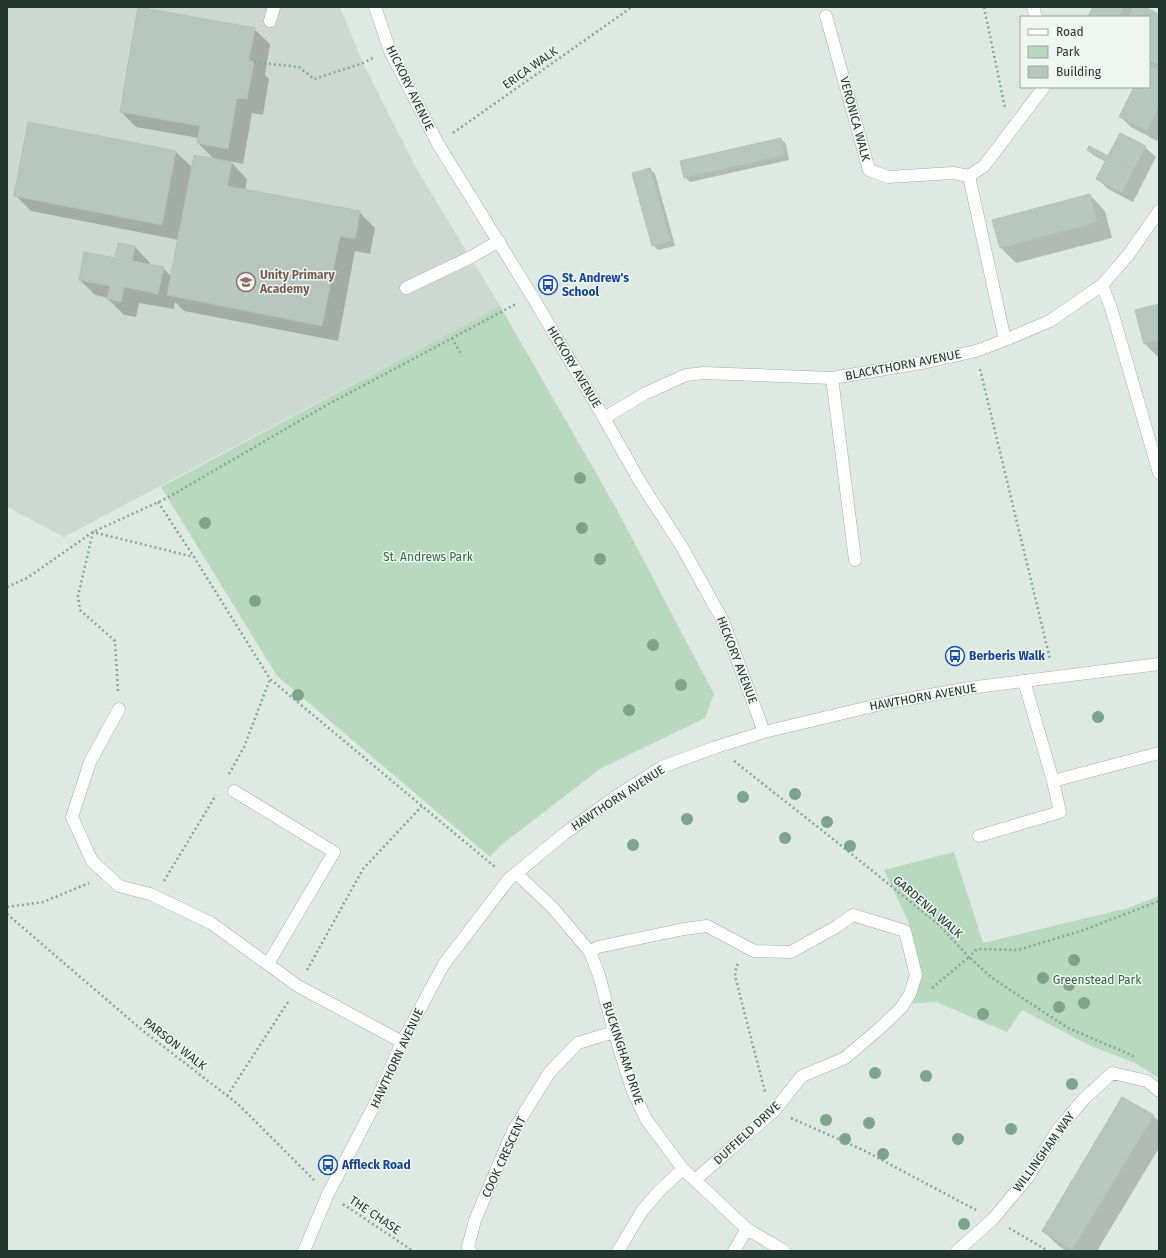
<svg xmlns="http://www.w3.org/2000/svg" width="1166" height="1258" font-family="'Fira Sans',sans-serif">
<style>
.built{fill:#cdd8d3}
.park{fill:#b9d9bf}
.shadow{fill:#0003}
.building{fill:#b7c6bf;stroke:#b2c2ba}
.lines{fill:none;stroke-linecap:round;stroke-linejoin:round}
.lane-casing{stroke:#a2b0aa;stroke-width:13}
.street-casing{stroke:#a2b0aa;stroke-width:13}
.secondary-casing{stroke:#9fb4ab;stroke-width:13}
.path{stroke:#81aa9b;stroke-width:2.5;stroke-dasharray:2 3;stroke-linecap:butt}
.lane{stroke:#fff;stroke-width:12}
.street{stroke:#fff;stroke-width:12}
.secondary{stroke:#fff;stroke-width:12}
.tree{fill:#7ea48b}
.labels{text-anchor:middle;stroke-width:3;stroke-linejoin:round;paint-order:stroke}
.street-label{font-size:12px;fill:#213730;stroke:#eff6f2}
.education-label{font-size:12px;font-weight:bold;fill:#785e54;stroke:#eff6f2;text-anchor:start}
.transit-label{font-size:12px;font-weight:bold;fill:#164399;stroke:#eff6f2;text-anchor:start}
.park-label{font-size:12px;fill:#2f6b42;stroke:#eff6f2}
</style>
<rect width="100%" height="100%" fill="#dfe9e4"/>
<path class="built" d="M7 7H340L363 63 416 168 500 306 64 537 7 507Z"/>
<path class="park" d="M500 306 615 506 714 694 705 718 600 769 501 845 490 857 277 676 161 487Z
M954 852 983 943 1128 908 1159 896V1078L1135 1063 1091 1046 1022 1010 1007 1032 936 1002 907 1004 920 967 908 921 884 870Z"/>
<path class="shadow" d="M1094 7H1143L1159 15V137L1157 141 1131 127 1121 117 1135 87H1149V17H1089Z
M254 29 270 44 265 75 269 79 263 115 252 113 243 164 230 161 247 179 245 190 359 212 375 228 370 254 355 251 338 341 184 311 175 302 174 309 139 303 136 317 124 315 108 299 109 298 95 295 80 280 135 247 150 263V266L163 268 172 277 179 240 31 211 15 195 29 123 176 152 193 168 215 160 198 143 199 138 136 127 121 112Z
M781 139 786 144 789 160 690 182 685 177Z
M1145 147 1156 157 1133 202 1108 189 1098 179 1106 162 1093 155 1088 150 1109 157Z
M650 169 655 174 675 246 658 250 653 245Z
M1090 195 1105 211 1112 238 1016 263 1000 247Z
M1159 305V358L1145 344 1137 310Z
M1153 1116 1159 1121V1148L1097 1251H1066L1059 1246 1043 1231Z"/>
<path class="building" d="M138 7 255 28 249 61 254 62 247 99 237 98 228 149 197 143 200 126 120 112Z
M1093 7H1124L1119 17H1088Z
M1133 7H1145L1159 14V65L1149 60V17H1128Z
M1149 66 1159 71V106L1147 131 1119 117 1134 87H1149Z
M28 122 176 151 162 225 14 196Z
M1120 133 1146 146 1134 169 1108 156Z
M781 138 785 155 684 178 680 161Z
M1089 146 1108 156 1106 161 1087 150Z
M194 155 232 162 227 186 360 211 355 239 340 236 322 326 167 295Z
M1108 156 1134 169 1122 193 1096 179Z
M650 168 671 241 652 246 632 173Z
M1090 194 1097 222 1000 248 992 220Z
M118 243 135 246 132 261 164 267 158 294 124 287 121 302 107 299 110 286 79 280 84 252 115 258Z
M1159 304V340L1144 344 1135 310Z
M1122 1097 1154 1115 1072 1250 1042 1231Z"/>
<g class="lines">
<g class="lane-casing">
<path id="lane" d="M1033 7 1036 17
M270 21 274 7
M969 176 984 166 1044 87
M1102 285 1111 308 1159 473
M406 288 471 257 499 241
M832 378 855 560
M1024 681 1053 781 1159 753
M234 791 334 852 268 964
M979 836 1060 812 1053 781"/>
</g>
<g class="street-casing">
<path id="street" d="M375 7 390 51 438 144 532 296 604 418 640 482 682 547 723 621 764 732
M826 16 869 170 888 177 953 173 969 176 1005 340
M604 418 646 393 686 375 703 373 832 378 927 362 976 351 1005 340 1050 321 1102 285 1129 254 1159 211
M119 709 90 762 72 817 92 861 119 886 150 894 211 923 298 986 402 1042
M516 873 553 908 590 952 599 975 614 1032 632 1089 646 1119 683 1169 747 1229 784 1251
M590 952 598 947 684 929 707 926 754 951 791 952 836 927 853 915 905 931 916 975 910 994 901 1008 880 1028 845 1058 802 1076 774 1111 695 1180
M470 1251 468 1247 475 1220 513 1131 549 1073 578 1043 614 1032
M618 1251 642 1211 660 1190 683 1169
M734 1251 747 1229
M957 1251 993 1219 1028 1177 1059 1128 1084 1099 1112 1073 1147 1081 1159 1091"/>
</g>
<g class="secondary-casing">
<path id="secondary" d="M304 1251 328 1194 376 1102 402 1042 444 964 509 879 564 834 615 797 662 767 716 747 764 732 886 703 969 688 1159 664"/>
</g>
<path class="path" d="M984 7 1005 108
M254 62 299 67 314 79 363 63 373 58
M453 133 632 7
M452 338 462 356
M980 369 1050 659
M158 502 194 557 270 679 495 867
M7 587 27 578 93 532 167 498 325 406 516 304
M118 691 115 641 80 610 78 596 93 532 194 557
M734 761 838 843 939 925 969 957 977 949 1018 950 1084 930 1159 901
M229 774 244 747 270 679
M164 881 216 795
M7 907 43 902 89 883
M7 914 142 1030 238 1104 315 1181
M738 964 736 967 735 976 765 1092
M307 970 363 869 422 806
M932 988 969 957 992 978 1068 1028 1129 1054 1136 1058
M227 1096 288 1002
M791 1118 863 1150 976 1210
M343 1204 413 1251
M1009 1228 1048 1251"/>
<use href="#lane" class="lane"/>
<use href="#street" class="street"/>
<use href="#secondary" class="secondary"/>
</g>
<g class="tree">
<circle cx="580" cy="478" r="6"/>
<circle cx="205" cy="523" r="6"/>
<circle cx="582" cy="528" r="6"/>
<circle cx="600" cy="559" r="6"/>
<circle cx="255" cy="601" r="6"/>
<circle cx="653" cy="645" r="6"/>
<circle cx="681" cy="685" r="6"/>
<circle cx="298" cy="695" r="6"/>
<circle cx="629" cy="710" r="6"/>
<circle cx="1098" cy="717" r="6"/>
<circle cx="795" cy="794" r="6"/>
<circle cx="743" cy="797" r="6"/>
<circle cx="687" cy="819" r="6"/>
<circle cx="827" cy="822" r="6"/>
<circle cx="785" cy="838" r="6"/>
<circle cx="633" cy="845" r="6"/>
<circle cx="850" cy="846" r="6"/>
<circle cx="1074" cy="960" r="6"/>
<circle cx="1043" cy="978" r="6"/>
<circle cx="1069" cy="985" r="6"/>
<circle cx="1084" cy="1003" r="6"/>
<circle cx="1059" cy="1007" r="6"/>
<circle cx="983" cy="1014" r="6"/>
<circle cx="875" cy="1073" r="6"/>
<circle cx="926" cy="1076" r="6"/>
<circle cx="1072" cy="1084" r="6"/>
<circle cx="826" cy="1120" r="6"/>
<circle cx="869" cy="1123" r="6"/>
<circle cx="1011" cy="1129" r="6"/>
<circle cx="845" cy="1139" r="6"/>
<circle cx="958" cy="1139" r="6"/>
<circle cx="883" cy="1154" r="6"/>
<circle cx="964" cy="1224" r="6"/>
</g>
<defs>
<g id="school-ring" transform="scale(1)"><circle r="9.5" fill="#eff6f2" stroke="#8d6e63" stroke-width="1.5"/><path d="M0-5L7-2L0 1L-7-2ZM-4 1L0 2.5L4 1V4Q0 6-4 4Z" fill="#8d6e63"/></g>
<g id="bus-ring" transform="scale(1)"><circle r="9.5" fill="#eff6f2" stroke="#1a4fb4" stroke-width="1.5"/><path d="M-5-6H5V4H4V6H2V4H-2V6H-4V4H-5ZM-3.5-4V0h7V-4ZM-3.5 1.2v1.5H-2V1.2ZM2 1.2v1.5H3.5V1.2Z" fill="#1a4fb4"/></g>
</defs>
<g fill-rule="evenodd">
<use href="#school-ring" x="246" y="282"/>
<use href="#bus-ring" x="548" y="285"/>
<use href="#bus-ring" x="955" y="656"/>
<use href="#bus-ring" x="328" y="1165"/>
</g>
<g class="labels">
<g class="street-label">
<text transform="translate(530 68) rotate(-35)" y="4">ERICA WALK</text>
<text transform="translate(410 88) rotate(64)" y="4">HICKORY AVENUE</text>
<text transform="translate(855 119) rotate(75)" y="4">VERONICA WALK</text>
<text transform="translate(903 365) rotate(-11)" y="4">BLACKTHORN AVENUE</text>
<text transform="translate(574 367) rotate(59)" y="4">HICKORY AVENUE</text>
<text transform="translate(737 660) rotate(69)" y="4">HICKORY AVENUE</text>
<text transform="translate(923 697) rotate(-10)" y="4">HAWTHORN AVENUE</text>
<text transform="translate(618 798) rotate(-33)" y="4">HAWTHORN AVENUE</text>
<text transform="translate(928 907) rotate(41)" y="4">GARDENIA WALK</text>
<text transform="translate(175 1044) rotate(38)" y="4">PARSON WALK</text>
<text transform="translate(623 1053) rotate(72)" y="4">BUCKINGHAM DRIVE</text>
<text transform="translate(397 1058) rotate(-65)" y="4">HAWTHORN AVENUE</text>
<text transform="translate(747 1133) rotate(-43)" y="4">DUFFIELD DRIVE</text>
<text transform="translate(1044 1152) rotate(-54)" y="4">WILLINGHAM WAY</text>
<text transform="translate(504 1157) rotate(-65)" y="4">COOK CRESCENT</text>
<text transform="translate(375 1215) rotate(34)" y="4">THE CHASE</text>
</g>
<g class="education-label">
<text x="260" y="279">Unity Primary<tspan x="260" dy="14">Academy</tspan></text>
</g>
<g class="transit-label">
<text x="562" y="282">St. Andrew's<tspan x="562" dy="14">School</tspan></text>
<text x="969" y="660">Berberis Walk</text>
<text x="342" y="1169">Affleck Road</text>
</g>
<g class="park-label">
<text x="428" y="561">St. Andrews Park</text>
<text x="1097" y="984">Greenstead Park</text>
</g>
</g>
<rect width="1166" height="1258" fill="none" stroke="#213730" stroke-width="16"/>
<rect x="1020" y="16" width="130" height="72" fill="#eff6f2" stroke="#9daaa4"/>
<rect x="1028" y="29" width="20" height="6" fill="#ffffff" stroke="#9daaa4"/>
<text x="1056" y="36" font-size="12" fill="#213730">Road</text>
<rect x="1028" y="46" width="20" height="12" fill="#b9d9bf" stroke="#9daaa4"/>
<text x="1056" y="56" font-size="12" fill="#213730">Park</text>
<rect x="1028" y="66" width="20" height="12" fill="#b7c6bf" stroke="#9daaa4"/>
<text x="1056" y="76" font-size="12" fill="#213730">Building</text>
</svg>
